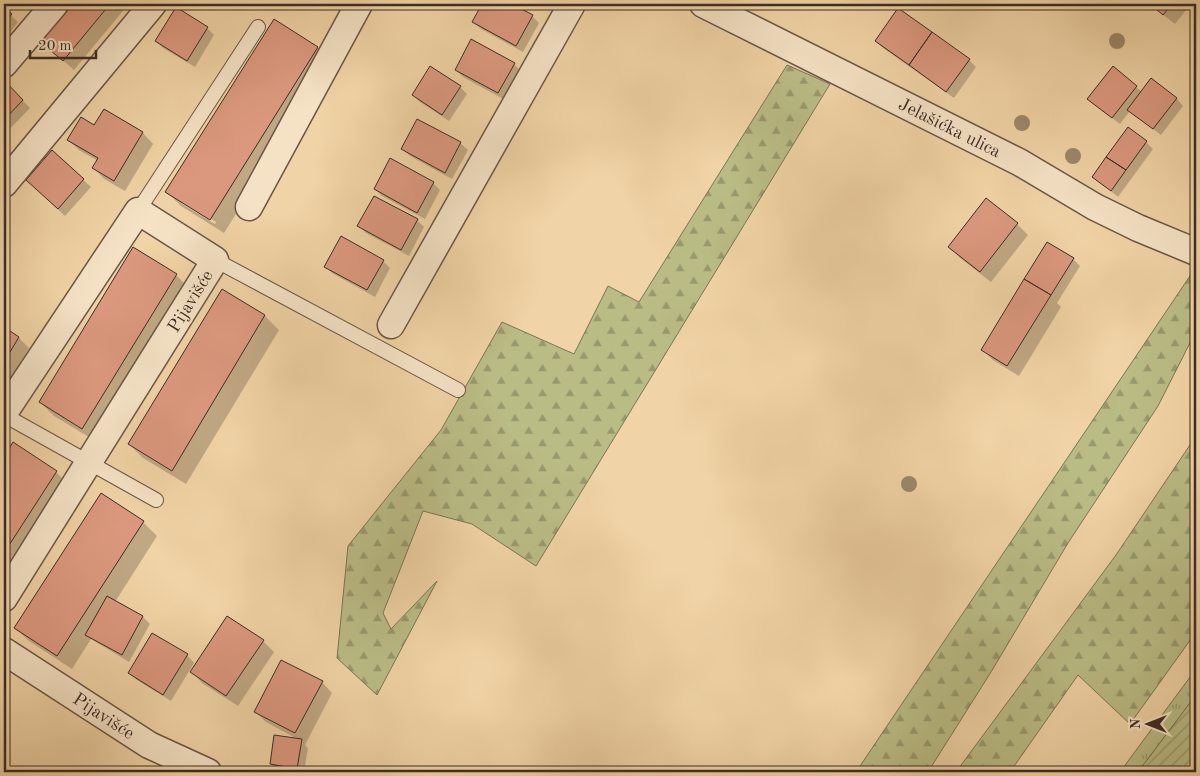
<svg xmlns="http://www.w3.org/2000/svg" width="1200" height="776" font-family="'Old Standard TT',serif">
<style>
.grass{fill:url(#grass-tufts);stroke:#7c7456}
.forest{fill:url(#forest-firs);stroke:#7c7456}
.garden{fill:url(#garden-furrows);stroke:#7c7456}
.shadow{fill:#0003;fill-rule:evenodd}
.building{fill:#db987e;stroke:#3d2d26}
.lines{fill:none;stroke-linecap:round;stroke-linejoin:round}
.service-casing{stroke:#6a5646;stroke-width:16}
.minor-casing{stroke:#6a5646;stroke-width:29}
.service{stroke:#f5e2c5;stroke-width:14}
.minor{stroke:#f5e2c5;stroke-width:26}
.tree{fill:#9b886a}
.labels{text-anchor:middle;stroke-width:4.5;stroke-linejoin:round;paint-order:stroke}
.street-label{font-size:18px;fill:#3d2d26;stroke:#f5e2c5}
</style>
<defs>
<pattern id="grass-tufts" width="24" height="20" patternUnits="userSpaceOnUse" patternTransform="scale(1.25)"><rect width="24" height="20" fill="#babc86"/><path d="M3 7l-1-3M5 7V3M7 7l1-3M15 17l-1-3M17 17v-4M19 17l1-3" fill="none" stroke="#98996d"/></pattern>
<pattern id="forest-firs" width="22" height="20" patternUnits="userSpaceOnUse" patternTransform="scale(1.25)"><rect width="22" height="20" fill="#babc86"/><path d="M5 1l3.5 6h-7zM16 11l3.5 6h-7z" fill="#98996d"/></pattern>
<pattern id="garden-furrows" width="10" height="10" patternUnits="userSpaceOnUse" patternTransform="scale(1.25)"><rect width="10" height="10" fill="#babc86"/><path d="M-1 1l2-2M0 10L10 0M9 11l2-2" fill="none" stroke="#98996d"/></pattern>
</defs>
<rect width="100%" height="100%" fill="#f0d3a6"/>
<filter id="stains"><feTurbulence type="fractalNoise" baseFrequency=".004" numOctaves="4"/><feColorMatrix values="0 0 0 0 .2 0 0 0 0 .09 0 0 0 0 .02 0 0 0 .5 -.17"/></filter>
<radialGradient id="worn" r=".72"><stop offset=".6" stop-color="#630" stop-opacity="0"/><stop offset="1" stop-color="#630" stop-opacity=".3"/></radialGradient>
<path class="grass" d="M1196 669V695L1138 772H1120Z"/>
<path class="forest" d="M787 65 830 84 536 566 472 524 423 511 383 613 391 629 437 581 377 695 337 658 348 546 441 430 502 322 574 354 608 286 639 302Z
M1196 267V331L1158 406 1068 543 991 672 928 772H856Z
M1196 436V632L1130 724 1078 675 1010 772H956L1116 555Z"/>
<path class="garden" d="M1196 695V767L1192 772H1138Z"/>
<path class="shadow" d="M60 4H125L127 6 74 70 34 35Z
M483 4H509L532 16 539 23 523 52 481 29 474 22Z
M1149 4H1191L1175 24Z
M4 9 18 22 4 40Z
M274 21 318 48 332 62 224 233 181 206 167 192ZM181 200 216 222 215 224 181 203Z
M207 28 214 35 195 67 163 48 156 41Z
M876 41 969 60 976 67 954 98 883 48Z
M514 64 521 71 505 100 463 77 456 70Z
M1113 68 1142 92 1176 98 1183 106 1161 135 1130 111 1120 124 1096 106Z
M4 82 30 108 4 135Z
M460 87 467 94 449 121 420 102 413 95Z
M104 110 143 133 153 144 125 191 104 179 94 168 98 161 79 150 68 140 94 126Z
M418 120 460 143 468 150 452 179 410 156 402 149Z
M1146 142 1153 149 1118 197 1094 177Z
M53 152 91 187 65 216 34 187Z
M433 183 440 190 425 219 382 196 375 189Z
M417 220 424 227 409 256 366 233 359 226Z
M1017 224 1028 235 991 282 960 258 950 247Z
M1073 259 1080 266 1057 303 1061 307 1019 376 993 360 982 349Z
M383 261 390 268 375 297 332 273 325 266Z
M176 275 190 289 97 442 54 416 40 402Z
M222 290 265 316 279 330 186 484 143 458 129 444Z
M4 328 19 338 29 348 4 390Z
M14 444 56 472 70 486 4 588V459Z
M101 495 143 522 157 536 115 602 143 617 150 624 129 662 91 639 72 669 29 641 15 628Z
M263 641 274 652 238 706 202 683 192 672Z
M187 655 194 663 171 701 137 680 129 673Z
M322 682 332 693 305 745 308 748 304 772 278 771 271 764 299 740 266 722 255 711Z
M96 767 108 772H94Z"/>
<path class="building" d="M58 4H110L63 61 32 35Z
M482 4H512L533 15 516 46 472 22Z
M1150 4H1172L1163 15Z
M4 7 12 14 4 24Z
M176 7 208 27 187 61 155 41Z
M898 8 932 32 909 65 875 41Z
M274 19 318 47 210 220 165 192Z
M932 32 970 59 946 92 909 65Z
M471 39 515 63 498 93 455 70Z
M430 66 461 86 442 115 412 95Z
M1113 66 1137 86 1112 118 1087 99Z
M1151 78 1177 98 1153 129 1127 110Z
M4 80 23 100 4 120Z
M104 109 143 132 114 181 92 168 98 158 67 140 81 117 94 125Z
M417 119 461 142 445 173 401 149Z
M1128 127 1147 141 1126 170 1106 157Z
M52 150 84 179 58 209 26 180Z
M1106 157 1126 170 1111 191 1092 177Z
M390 158 434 182 417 213 374 189Z
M374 196 418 219 401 250 357 226Z
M986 198 1018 223 980 272 948 247Z
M341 236 384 260 367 290 324 267Z
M1047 242 1074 258 1051 295 1024 279Z
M133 247 177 274 82 429 39 402Z
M1024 279 1051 295 1007 366 981 350Z
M222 289 265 315 172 471 128 444Z
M4 327 19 337 4 362Z
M13 442 57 471 4 553V457Z
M101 493 144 521 57 656 14 628Z
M107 596 143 616 122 655 85 635Z
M227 616 264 640 226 696 190 672Z
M152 633 188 654 163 695 128 673Z
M281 660 323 681 295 733 254 712Z
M274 735 302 739 297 769 270 764Z"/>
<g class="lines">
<g class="service-casing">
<path id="service" d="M138 211 258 27
M215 260 458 390
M4 415 156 500"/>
</g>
<g class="minor-casing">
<g id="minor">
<path id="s1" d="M703 4 1019 162 1095 207 1138 228 1196 252"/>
<path d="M4 64 55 4"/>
<path d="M4 184 153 4"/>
<path d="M249 207 359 4"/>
<path d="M391 325 572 4"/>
<path d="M4 413 138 211 215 260 4 598"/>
<path id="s2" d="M4 651 149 745 208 772"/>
</g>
</g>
<use href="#service" class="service"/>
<use href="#minor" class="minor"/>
</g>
<g class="tree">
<circle cx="1117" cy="41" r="8"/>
<circle cx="1022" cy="123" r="8"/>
<circle cx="1073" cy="156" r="8"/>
<circle cx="909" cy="484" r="8"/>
</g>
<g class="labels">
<g class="street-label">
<text dy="6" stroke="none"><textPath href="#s1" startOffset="276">Jelašićka ulica</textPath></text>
<text transform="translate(190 301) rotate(-58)" y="6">Pijavišće</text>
<text dy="6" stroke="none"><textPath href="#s2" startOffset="119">Pijavišće</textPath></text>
</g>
</g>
<rect width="1200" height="776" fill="none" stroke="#f0d3a6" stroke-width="20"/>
<rect x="5" y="5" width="1190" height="766" fill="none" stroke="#3d2d26" stroke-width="2.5"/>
<rect x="10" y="10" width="1180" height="756" fill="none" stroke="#3d2d26"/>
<g transform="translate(1148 724) rotate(270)" stroke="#f5e2c5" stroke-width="4" paint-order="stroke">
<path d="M0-4L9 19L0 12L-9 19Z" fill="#3d2d26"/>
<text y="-8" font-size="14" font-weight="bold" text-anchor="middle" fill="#3d2d26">N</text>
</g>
<path d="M30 50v8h66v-8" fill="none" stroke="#3d2d26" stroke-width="2.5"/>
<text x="38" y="50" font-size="15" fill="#3d2d26" stroke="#f5e2c5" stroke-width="4" paint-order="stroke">20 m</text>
<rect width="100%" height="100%" filter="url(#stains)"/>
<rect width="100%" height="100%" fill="url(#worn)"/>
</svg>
